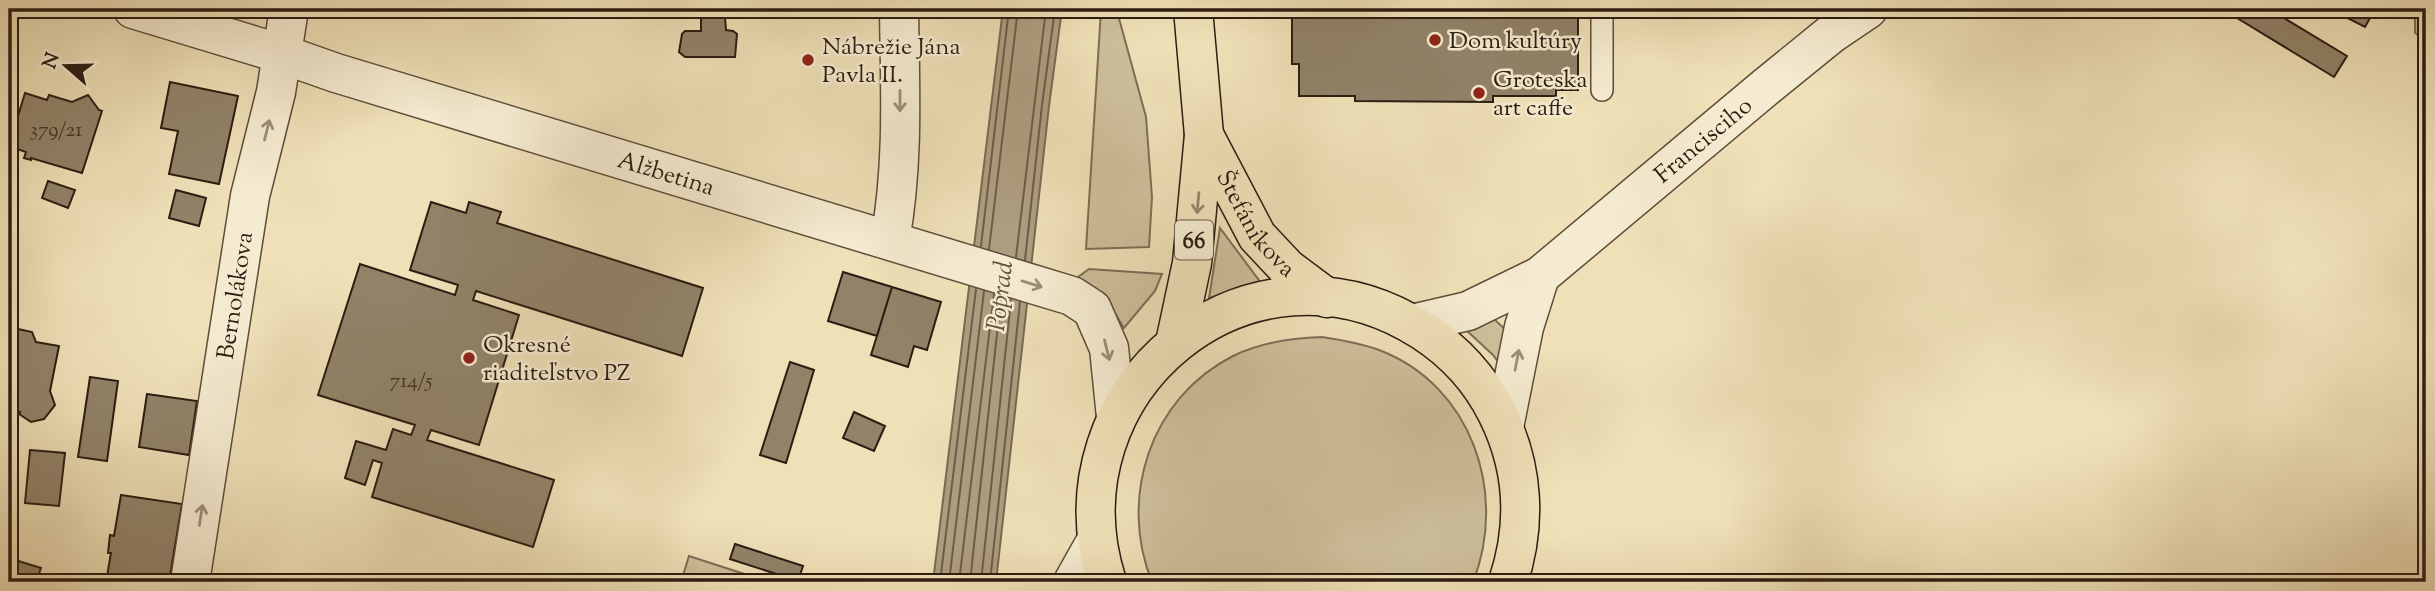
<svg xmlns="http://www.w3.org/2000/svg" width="2435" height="591" font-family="'Sorts Mill Goudy',serif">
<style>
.green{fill:#cebf9b;stroke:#7d6e56;stroke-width:2}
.water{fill:#ad9d7f;stroke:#796953;stroke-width:2}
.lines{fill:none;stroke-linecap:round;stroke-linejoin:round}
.shore{stroke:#6c5c48;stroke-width:2}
.building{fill:#918268;stroke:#2c1c12;stroke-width:2}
.service-casing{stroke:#5d4d3b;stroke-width:24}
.minor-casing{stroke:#5d4d3b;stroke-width:41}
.tertiary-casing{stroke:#5d4d3b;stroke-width:41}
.primary-casing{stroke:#2c1c12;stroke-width:41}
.service{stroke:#f5ebd0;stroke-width:21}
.minor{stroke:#f5ebd0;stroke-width:38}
.tertiary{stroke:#f5ebd0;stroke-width:38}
.primary{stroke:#efe0b7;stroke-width:38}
.oneway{stroke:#9b8e7a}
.oneway2{stroke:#97886d}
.poi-dot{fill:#8f2418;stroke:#f5ebd0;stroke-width:2.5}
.labels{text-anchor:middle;stroke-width:5;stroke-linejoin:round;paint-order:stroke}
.number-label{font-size:21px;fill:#453628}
.shield{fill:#f5ebd0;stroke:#685a4b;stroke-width:2}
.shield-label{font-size:23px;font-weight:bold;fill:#2c1c12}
.poi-label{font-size:24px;fill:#2c1c12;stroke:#f5ebd0;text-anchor:start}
.street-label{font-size:24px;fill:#2c1c12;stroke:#f5ebd0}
.water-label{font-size:26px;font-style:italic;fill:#60503e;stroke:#f5ebd0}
</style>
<rect width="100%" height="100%" fill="#efe0b7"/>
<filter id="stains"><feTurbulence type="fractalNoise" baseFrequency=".00286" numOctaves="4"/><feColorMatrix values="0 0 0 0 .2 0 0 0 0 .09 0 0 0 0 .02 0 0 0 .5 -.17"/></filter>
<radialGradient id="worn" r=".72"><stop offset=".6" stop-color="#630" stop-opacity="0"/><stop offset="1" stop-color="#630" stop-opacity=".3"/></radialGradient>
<path class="green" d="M1103 9H1114L1117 11 1146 117 1152 197 1149 247 1086 249 1101 10Z
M2415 9H2426V40L2415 33Z
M1220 228 1261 283 1209 298Z
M1089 269 1162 274 1155 291 1124 328 1114 312 1078 277Z
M1492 317 1511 335 1505 371 1493 355 1465 329Z
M1322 337C1342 340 1360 343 1379 350 1472 385 1508 494 1473 582H1152C1118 498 1150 398 1233 356 1261 342 1291 338 1322 337Z
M689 556 769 582H681Z"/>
<path class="water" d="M1003 9H1062L1049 106 996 582H933Z"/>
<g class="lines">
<path class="shore" d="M981 246 1009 9
M989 249 1018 9
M1016 257 1046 9
M1025 260 1042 105 1055 9
M940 582 976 289
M949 582 984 291
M959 582 994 294
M970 582 1001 297
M981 582 1011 300
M990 582 1020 302"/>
</g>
<path class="building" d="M442 9H766V14L770 17H725L726 30 733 31 737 34 735 57H685L679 52 682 34 685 31H701V18L442 14Z
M1292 9H1578V90H1556V96H1493V102L1355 101V96H1299V64H1292Z
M2243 9H2269L2347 56 2334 77 2237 18Z
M2330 9H2375L2365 27Z
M170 82 238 96 219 184 169 174 178 131 161 128Z
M25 93 47 100 49 95 72 102 88 95 99 110 102 111 82 173 31 158V160L24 158 26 152 9 146Z
M48 181 75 190 68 208 42 198Z
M176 190 206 198 199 226 169 218Z
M431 202 466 213 469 202 501 212 497 223 703 288 682 356 476 291 473 300 519 315 479 445 431 430 427 440 554 480 533 547 372 497 382 463 373 460 365 485 345 478 356 441 386 450 393 429 411 435 415 425 318 395 360 264 455 295 458 285 410 270Z
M843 272 892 287 877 336 828 321Z
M892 287 941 302 927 350 914 346 908 367 871 355Z
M18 329 32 332 36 342 59 346 50 391 55 405 44 419 31 422 19 414 20 412 9 410V336Z
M790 362 814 370 786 463 760 455Z
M90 377 118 381 107 461 78 457Z
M147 394 197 401 189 455 139 447Z
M854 412 885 426 874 451 843 438Z
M30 450 65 453 59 506 25 503Z
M121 495 182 504 169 582H106L111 553H108L110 535 114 536Z
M735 544 803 566 798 581 730 559Z
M2426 552V582H2415Z
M15 560 41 568 36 582H9Z"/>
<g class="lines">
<g class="service-casing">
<path id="service" d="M1602 9V90"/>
</g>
<g class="minor-casing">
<g id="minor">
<path id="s1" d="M133 9 282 54 336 73 1072 296 1092 309 1109 348 1116 417"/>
<path d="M890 240C904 164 900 86 899 9"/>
<path id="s2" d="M1412 324 1468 311 1540 276 1767 86 1831 34 1868 9"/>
<path d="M1504 427 1524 327 1540 276"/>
<path id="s3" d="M190 582 250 196 276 92 289 9"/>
</g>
</g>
<g class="tertiary-casing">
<path id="tertiary" d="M1073 582 1096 541"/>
</g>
<g class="primary-casing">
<g id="primary">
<path id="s4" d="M1204 135 1257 236 1287 268 1327 298"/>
<path d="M1175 343 1192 263 1204 135 1193 9"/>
<path d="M1107 582C1045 389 1251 220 1423 331 1454 351 1480 379 1497 413 1524 467 1527 525 1508 582"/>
</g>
</g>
<use href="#service" class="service"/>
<use href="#minor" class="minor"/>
<use href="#tertiary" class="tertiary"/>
<use href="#primary" class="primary"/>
</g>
<defs><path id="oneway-shaft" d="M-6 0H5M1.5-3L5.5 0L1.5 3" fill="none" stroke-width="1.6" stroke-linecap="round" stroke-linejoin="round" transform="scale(1.75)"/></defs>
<g class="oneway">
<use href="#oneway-shaft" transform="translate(900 101) rotate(90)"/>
<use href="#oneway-shaft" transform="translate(267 130) rotate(-76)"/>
<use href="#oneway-shaft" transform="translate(1032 284) rotate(17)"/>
<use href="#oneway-shaft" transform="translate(1107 350) rotate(76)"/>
<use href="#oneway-shaft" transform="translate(1517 360) rotate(-79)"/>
<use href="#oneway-shaft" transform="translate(201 515) rotate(-81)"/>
</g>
<use class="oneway2" href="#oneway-shaft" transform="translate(1198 203) rotate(95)"/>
<g class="poi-dot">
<circle cx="1435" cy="40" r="7"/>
<circle cx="808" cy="60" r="7"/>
<circle cx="1479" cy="93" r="7"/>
<circle cx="469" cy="358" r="7"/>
</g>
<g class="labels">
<g class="number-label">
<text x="56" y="136">379/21</text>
<text x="411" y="387">714/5</text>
</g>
<rect class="shield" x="1175" y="220.5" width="38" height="39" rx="5"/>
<g class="shield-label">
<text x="1194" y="248">66</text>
</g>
<g class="poi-label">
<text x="1449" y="48">Dom kultúry</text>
<text x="822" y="54">Nábrežie Jána<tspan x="822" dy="28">Pavla II.</tspan></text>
<text x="1493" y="87">Groteska<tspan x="1493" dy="28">art caffe</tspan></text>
<text x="483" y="352">Okresné<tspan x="483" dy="28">riaditeľstvo PZ</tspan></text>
</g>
<g class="street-label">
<text dy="8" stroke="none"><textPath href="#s2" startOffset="350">Francisciho</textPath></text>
<text dy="8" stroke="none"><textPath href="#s1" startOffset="558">Alžbetina</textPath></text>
<text dy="8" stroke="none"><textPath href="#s4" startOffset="103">Štefánikova</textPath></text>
<text dy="8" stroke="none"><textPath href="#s3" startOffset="290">Bernolákova</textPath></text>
</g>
<g class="water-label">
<text transform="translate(999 296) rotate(-83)" y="9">Poprad</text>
</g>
</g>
<rect width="2435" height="591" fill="none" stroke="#efe0b7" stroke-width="35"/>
<rect x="10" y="10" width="2414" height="570" fill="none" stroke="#2c1c12" stroke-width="3.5"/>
<rect x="18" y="18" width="2400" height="556" fill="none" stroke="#2c1c12" stroke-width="2"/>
<g transform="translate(66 66) rotate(290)" stroke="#f5ebd0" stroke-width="5" paint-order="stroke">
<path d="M0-5L12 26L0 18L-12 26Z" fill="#2c1c12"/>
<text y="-10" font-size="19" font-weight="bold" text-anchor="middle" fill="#2c1c12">N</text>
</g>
<rect width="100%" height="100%" filter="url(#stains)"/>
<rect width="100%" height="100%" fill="url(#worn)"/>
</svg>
